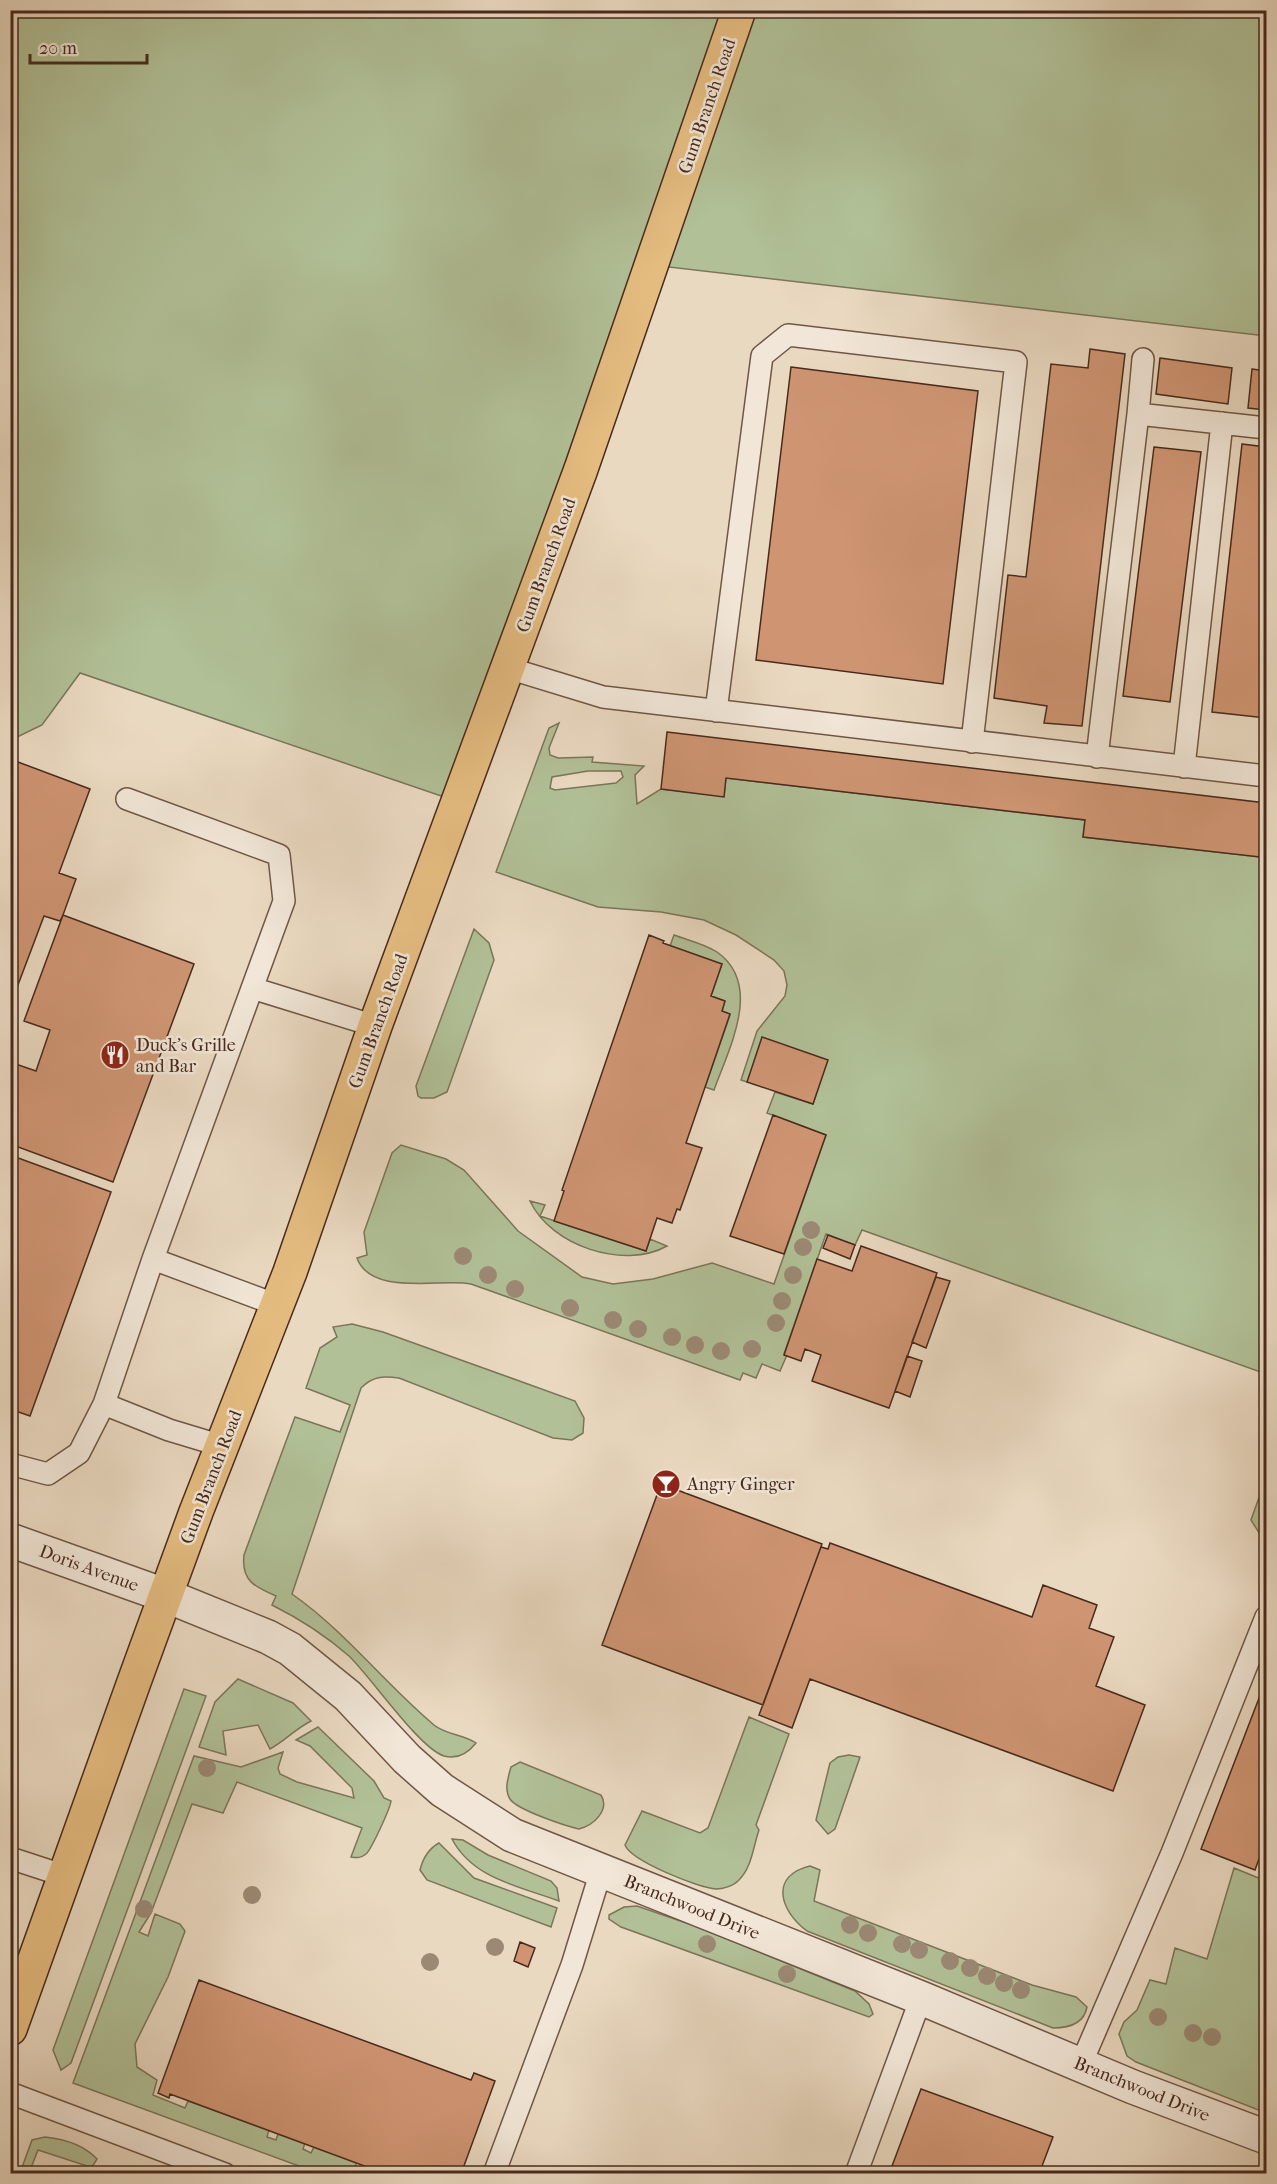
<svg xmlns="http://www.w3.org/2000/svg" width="1277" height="2184" font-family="'IM FELL French Canon',serif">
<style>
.green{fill:#b1c097;stroke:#7c755a;stroke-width:1.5;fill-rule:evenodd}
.building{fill:#cf9573;stroke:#482a1c;stroke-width:1.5}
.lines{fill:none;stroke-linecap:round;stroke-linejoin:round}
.service-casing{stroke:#705645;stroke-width:24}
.minor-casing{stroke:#705645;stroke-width:36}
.tertiary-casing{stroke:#705645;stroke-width:36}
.primary-casing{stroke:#482a1c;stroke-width:36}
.service{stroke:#f1e6d7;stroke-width:21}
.minor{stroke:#f1e6d7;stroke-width:33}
.tertiary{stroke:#f1e6d7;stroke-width:33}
.primary{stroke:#e5bc80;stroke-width:33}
.tree{fill:#9c8974}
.labels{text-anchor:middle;stroke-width:5;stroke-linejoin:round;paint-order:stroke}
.street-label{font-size:18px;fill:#482a1c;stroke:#f1e6d7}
.poi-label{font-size:18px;fill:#482a1c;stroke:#f1e6d7;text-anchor:start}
</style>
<rect width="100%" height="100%" fill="#ead9c1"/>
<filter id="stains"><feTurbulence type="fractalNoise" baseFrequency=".00333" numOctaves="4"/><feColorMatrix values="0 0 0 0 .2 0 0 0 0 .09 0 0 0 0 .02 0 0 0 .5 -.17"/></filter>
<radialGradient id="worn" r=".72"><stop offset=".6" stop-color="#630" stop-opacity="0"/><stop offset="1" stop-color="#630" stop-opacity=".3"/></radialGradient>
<path class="green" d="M10 11H1266V336L652 265 459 802 80 673 42 725 11 740Z
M559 723 549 748 550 755 558 758 593 757 592 762 644 766 635 775 637 804 661 789 724 796 726 778 1085 820 1083 837 1260 857 1261 849H1266V1374L862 1230 855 1245 826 1234 784 1354 787 1355 780 1371 762 1364 756 1378 743 1373 740 1380 471 1284C442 1278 371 1297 357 1258L367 1255 364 1232 392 1153 401 1145 446 1159 464 1170 518 1231 582 1277 613 1284 653 1279 712 1263 774 1284 826 1135 767 1113 775 1092 813 1104 827 1060 747 1082 741 1080 757 1031 785 996 787 985 784 971 774 960 736 935 704 920 661 912 598 907 496 872 549 728ZM588 771H621L623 777 616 783 555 790 550 788 552 777Z
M474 929 489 943 494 960 447 1092 434 1098H421L418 1096 416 1086Z
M674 935C687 940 705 944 717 952 764 985 728 1050 714 1090L705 1087 730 1015 722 1011 725 1001 711 996 722 964 670 946Z
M530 1201 545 1205 540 1216 646 1251 650 1239 667 1246C624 1270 551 1246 530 1201Z
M352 1324 383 1332 575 1401 584 1418 583 1433 572 1440 553 1438 399 1378C383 1376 373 1376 361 1388L292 1594C345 1631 385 1684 434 1725 446 1735 463 1734 476 1743 468 1753 458 1760 444 1756 419 1748 371 1677 349 1656 325 1635 300 1619 272 1605L276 1596C255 1587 241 1581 244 1555L295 1417 340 1432 350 1405 306 1388 320 1348 337 1337 333 1327Z
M1266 1478V1538L1261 1536 1251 1520Z
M238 1679 293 1703 311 1721C295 1729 285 1741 270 1749L258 1725 223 1731 226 1755 199 1747 215 1702Z
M184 1689 206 1696 71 2063 61 2070 53 2050Z
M749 1717 789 1734 756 1825 759 1830C753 1847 752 1868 738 1881 733 1886 723 1889 716 1889 699 1888 631 1861 625 1845L642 1811 700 1833 708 1828Z
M318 1727 374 1781 384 1798 391 1801C390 1809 371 1850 366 1854 361 1858 357 1858 351 1857L362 1828 237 1782 223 1813 192 1804 151 1913 139 1932 148 1936 155 1914 180 1924 185 1931 168 1977 135 2044 137 2067 157 2080 153 2095 185 2108 188 2101 269 2130 267 2137 276 2140 278 2134 305 2143 303 2149 311 2153 314 2147 357 2162 354 2169 361 2171 363 2165 386 2173H318L73 2083 194 1756 241 1767 283 1752 278 1768 280 1774 297 1782 354 1798 352 1788 310 1746 296 1740Z
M849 1755 860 1757 835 1829 828 1834 816 1820 830 1763 838 1757Z
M520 1762 601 1795C610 1810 594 1825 579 1829 566 1826 517 1810 510 1799 504 1789 508 1778 511 1767Z
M452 1839 463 1840 488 1855 551 1881 557 1888 559 1901C519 1886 473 1879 452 1839Z
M439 1843 474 1878 557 1908 551 1927 427 1880 420 1870C423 1858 428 1849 439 1843Z
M810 1866 820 1870 814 1901 1032 1985 1076 1997 1087 2007C1084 2024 1068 2028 1053 2028L807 1931C780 1911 769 1876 810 1866Z
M1234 1868 1266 1881V2113L1136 2062 1127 2056 1119 2034 1124 2022 1137 2010 1150 1980 1166 1984 1175 1948 1207 1959Z
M637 1906 695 1926 855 1991 869 2004 873 2014 869 2017 621 1927 609 1919V1915L624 1907Z
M45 2137C64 2139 83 2144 97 2159L94 2164 90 2167 38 2150 29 2173H20L32 2140Z"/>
<path class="building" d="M1090 349 1125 354 1082 726 1044 723 1047 706 994 698 1008 575 1026 577 1051 364 1088 368Z
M1160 358 1232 368 1228 404 1156 394Z
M791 367 978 391 943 684 756 660Z
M1252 369 1266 371V410L1248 408Z
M1242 444 1266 447V718L1212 712Z
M1154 447 1201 452 1170 702 1123 696Z
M667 732 1266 803V849H1261L1260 857 1083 837 1085 820 726 778 724 797 661 789Z
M10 759 90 789 59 873 76 879 63 915 60 921 44 916 10 1006Z
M63 915 194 964 113 1182 10 1144V1062L36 1071 50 1030 24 1021Z
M649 935 664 941 663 943 722 964 711 996 725 1001 722 1011 730 1014 686 1143 702 1148 680 1210 677 1209 672 1223 657 1218 646 1251 554 1221 564 1191 562 1190Z
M762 1037 828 1060 813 1104 747 1082Z
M773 1115 826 1135 784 1254 730 1236Z
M10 1155 111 1192 30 1416 10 1409Z
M828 1235 855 1245 850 1259 823 1248Z
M861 1246 937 1273 889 1408 812 1381 821 1355 805 1349 801 1361 784 1355 817 1259 852 1271Z
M936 1277 950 1281 926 1348 912 1342Z
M907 1356 922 1361 910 1397 895 1391Z
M661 1484 822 1544 763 1705 602 1645Z
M830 1543 1032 1617 1043 1585 1097 1605 1089 1628 1114 1637 1096 1686 1145 1705 1113 1791 810 1679 792 1728 759 1715 821 1547 828 1549Z
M1266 1680V1846L1264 1845 1255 1870 1201 1849Z
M520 1942 535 1948 528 1967 514 1961Z
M199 1980 471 2080 474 2073 495 2081 461 2174H386L170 2094 169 2098 158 2093Z
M921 2089 1053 2137 1039 2174H889Z"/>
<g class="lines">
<g class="service-casing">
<path id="service" d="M1138 414 1143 359
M508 668 603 697 1266 776
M716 711 762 356 788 335 1016 362 972 742
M1097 757 1138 414 1266 428
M1184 767 1222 423
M252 988 375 1026
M153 1259 277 1305
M104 1404 169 1430 222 1446
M10 1464 48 1474 79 1453 104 1404 153 1259 284 901 279 855 127 799
M10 1858 65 1876
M1081 2064 1172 1853 1266 1617
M10 2093 225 2174
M494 2174 572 1965 601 1871
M856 2174 921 1998"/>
</g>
<g class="minor-casing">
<path id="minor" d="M167 1596 268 1637 290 1649 348 1696 407 1759 442 1790 512 1835 921 1998 1133 2087 1266 2137"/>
</g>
<g class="tertiary-casing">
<path id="tertiary" d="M10 1540 167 1596"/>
</g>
<g class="primary-casing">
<path id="primary" d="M10 2029 134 1682 196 1512 290 1272 375 1026 581 469 739 10"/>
</g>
<use href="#service" class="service"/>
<use href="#minor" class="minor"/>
<use href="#tertiary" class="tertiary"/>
<use href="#primary" class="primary"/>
</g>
<g class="tree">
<circle cx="811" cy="1230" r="9"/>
<circle cx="803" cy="1247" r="9"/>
<circle cx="463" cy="1256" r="9"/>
<circle cx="488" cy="1275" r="9"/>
<circle cx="793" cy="1275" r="9"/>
<circle cx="515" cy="1289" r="9"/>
<circle cx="782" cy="1301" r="9"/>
<circle cx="570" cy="1308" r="9"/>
<circle cx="613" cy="1320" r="9"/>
<circle cx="776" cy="1323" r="9"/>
<circle cx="638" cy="1329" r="9"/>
<circle cx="672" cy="1337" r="9"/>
<circle cx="695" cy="1345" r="9"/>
<circle cx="752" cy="1349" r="9"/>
<circle cx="721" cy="1351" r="9"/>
<circle cx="207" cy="1768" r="9"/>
<circle cx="252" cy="1895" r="9"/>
<circle cx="144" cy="1909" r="9"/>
<circle cx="850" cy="1925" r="9"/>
<circle cx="868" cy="1933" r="9"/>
<circle cx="707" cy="1944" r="9"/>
<circle cx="902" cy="1944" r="9"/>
<circle cx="495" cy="1947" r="9"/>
<circle cx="919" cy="1950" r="9"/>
<circle cx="950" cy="1961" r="9"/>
<circle cx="430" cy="1962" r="9"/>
<circle cx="970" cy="1968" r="9"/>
<circle cx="787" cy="1974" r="9"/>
<circle cx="987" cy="1976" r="9"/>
<circle cx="1004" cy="1983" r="9"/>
<circle cx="1021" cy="1990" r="9"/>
<circle cx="1158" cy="2017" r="9"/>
<circle cx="1193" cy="2033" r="9"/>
<circle cx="1212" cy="2037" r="9"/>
</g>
<defs>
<g id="restaurant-disc" transform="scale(1.5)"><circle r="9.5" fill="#8f2418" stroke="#f1e6d7"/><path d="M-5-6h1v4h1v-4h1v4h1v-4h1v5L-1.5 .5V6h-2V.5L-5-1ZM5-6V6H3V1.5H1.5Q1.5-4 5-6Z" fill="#fff"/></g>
<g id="bar-disc" transform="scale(1.5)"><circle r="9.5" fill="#8f2418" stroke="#f1e6d7"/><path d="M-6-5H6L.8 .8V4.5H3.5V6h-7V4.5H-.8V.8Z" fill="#fff"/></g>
</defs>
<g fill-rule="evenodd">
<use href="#restaurant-disc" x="115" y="1055"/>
<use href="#bar-disc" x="666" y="1484"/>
</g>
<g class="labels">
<g class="street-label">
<text transform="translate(707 106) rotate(-71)" y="6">Gum Branch Road</text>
<text transform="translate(546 565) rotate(-70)" y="6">Gum Branch Road</text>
<text transform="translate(378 1021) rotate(-70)" y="6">Gum Branch Road</text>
<text transform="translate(211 1477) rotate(-69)" y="6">Gum Branch Road</text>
<text transform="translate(89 1568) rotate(20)" y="6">Doris Avenue</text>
<text transform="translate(692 1907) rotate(22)" y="6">Branchwood Drive</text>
<text transform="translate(1142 2089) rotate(22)" y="6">Branchwood Drive</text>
</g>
<g class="poi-label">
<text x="136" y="1051">Duck's Grille<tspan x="136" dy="21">and Bar</tspan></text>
<text x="687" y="1490">Angry Ginger</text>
</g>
</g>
<rect width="1277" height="2184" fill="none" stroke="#ead9c1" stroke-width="36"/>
<rect x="12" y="12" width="1253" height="2160" fill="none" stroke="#482a1c" stroke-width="3"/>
<rect x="18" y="18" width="1241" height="2148" fill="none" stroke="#482a1c" stroke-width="1.5"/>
<path d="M30 54v9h117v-9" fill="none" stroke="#482a1c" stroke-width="3"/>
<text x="39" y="54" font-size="18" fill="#482a1c" stroke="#f1e6d7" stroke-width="4.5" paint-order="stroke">20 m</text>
<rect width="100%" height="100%" filter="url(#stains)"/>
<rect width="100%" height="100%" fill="url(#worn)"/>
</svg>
